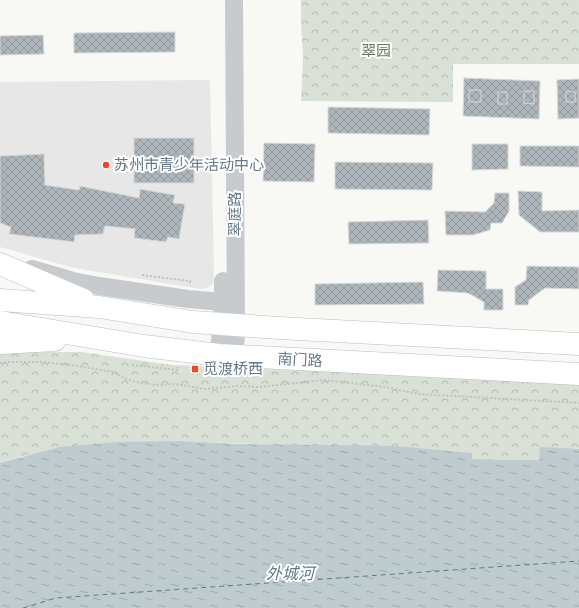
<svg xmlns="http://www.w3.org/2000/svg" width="579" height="608" font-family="'Exo 2','Noto Sans SC',sans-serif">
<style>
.built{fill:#e6e7e6}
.park{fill:url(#park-crowns)}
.water{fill:url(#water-ripples)}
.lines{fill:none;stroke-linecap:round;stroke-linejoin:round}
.ferry{stroke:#607b83;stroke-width:1;stroke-dasharray:5 4;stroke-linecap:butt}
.building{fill:url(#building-cross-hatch);stroke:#d9d9d7}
.major-casing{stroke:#babec2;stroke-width:23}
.path{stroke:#bec1c3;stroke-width:2;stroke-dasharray:2 2;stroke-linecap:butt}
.minor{stroke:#c7cbce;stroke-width:18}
.major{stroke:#fff;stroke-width:22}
.poi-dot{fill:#ef471e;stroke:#fff;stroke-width:1.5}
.labels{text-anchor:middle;stroke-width:4;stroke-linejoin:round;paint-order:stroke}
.park-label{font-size:15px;fill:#667960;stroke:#fff}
.poi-label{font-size:15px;fill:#657988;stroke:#fff;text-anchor:start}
.street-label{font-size:15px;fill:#657988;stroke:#fff}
.water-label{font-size:16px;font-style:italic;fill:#607b83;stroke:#fff}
</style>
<defs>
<pattern id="park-crowns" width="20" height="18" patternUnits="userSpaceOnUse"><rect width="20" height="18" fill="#d9e0d5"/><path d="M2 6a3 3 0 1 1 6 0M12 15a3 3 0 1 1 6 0" fill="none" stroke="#b4bab3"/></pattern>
<pattern id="water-ripples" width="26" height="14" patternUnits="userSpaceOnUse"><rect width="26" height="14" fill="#becbcf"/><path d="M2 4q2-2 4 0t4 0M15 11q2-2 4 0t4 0" fill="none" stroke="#9eaaae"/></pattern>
<pattern id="building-cross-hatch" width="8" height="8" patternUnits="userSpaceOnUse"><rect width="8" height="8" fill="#aeb6bc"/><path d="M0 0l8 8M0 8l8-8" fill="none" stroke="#91999f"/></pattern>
</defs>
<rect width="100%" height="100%" fill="#f8f8f5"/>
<path class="built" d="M210 80 214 275 213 283 208 288 200 289 92 271 70 267 0 247V82Z"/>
<path class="park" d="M301 0H579V64H453V102L301 101 303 58 301 21Z
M0 352H81L172 365 341 372 579 385V449C564 447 552 458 537 460 516 462 494 460 472 459V453L181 441 24 456 0 463Z"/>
<path class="water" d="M181 441 241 444 395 446 472 453V459L505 460H539L540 447 579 449V608H0V463L60 447 118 442Z"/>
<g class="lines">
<path class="ferry" d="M23 608 56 598 579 561"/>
</g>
<path class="building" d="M175 32V52L74 53V33Z
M43 35 44 54 0 55V36Z
M464 78 540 81 539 119 463 116Z
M579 79V118L558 119 557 80Z
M469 90H481V102H469Z
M524 91H534V104L524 103Z
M566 91 575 92V102H566Z
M498 92H507V104H498Z
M328 107 430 109 429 135 328 133Z
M134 138H194V183H134Z
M264 143 315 144 314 182 263 181Z
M472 144H508V169L472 170Z
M520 146H579V167L520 166Z
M44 154 45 185 79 190 80 186 139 198 140 189 175 195 173 203 185 204 179 239 168 237 166 242 134 238 135 229 105 226 103 234 75 235 74 242 9 234 11 227 0 223V156Z
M335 162 433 163 432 190 335 189Z
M518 191 542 192V211L579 210V232H540L519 215Z
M495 193H509V211L502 223H491L490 230 473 235H446L445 211 485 212 494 203Z
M428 220 429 243 349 244 348 222Z
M527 266 579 267V289L545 288 529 300 528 305H515V287L526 280Z
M438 270 486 271V289H503V310H484V302L468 293 437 291Z
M423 282 424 304 315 305V284Z"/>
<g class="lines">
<g class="major-casing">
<path id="major" d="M0 264 84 300
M0 300 99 307 193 322 279 328 579 344
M0 322 144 346 219 355 579 374
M0 343 55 340"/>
</g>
<path class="path" d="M142 275 190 281V285
M0 363 9 362H42L71 365 114 372 125 379 136 382 156 385 176 384 205 389 238 386 258 387 324 380 385 387 418 394 579 403
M132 365 178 370V367"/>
<path class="minor" d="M234 0 236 325 235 356
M32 269 73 281 99 286 188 299 223 302
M219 355 223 302V281"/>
<use href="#major" class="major"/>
</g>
<g class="poi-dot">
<circle cx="106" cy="165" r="4"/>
<rect x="191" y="365" width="8" height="8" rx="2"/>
</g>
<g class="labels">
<g class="park-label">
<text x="376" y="56">翠园</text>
</g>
<g class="poi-label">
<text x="114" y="170">苏州市青少年活动中心</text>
<text x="203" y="374">觅渡桥西</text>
</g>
<g class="street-label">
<text transform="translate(235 214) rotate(-90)" y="5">翠庭路</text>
<text transform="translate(300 360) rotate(3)" y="5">南门路</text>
</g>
<g class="water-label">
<text x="290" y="579">外城河</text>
</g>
</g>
</svg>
